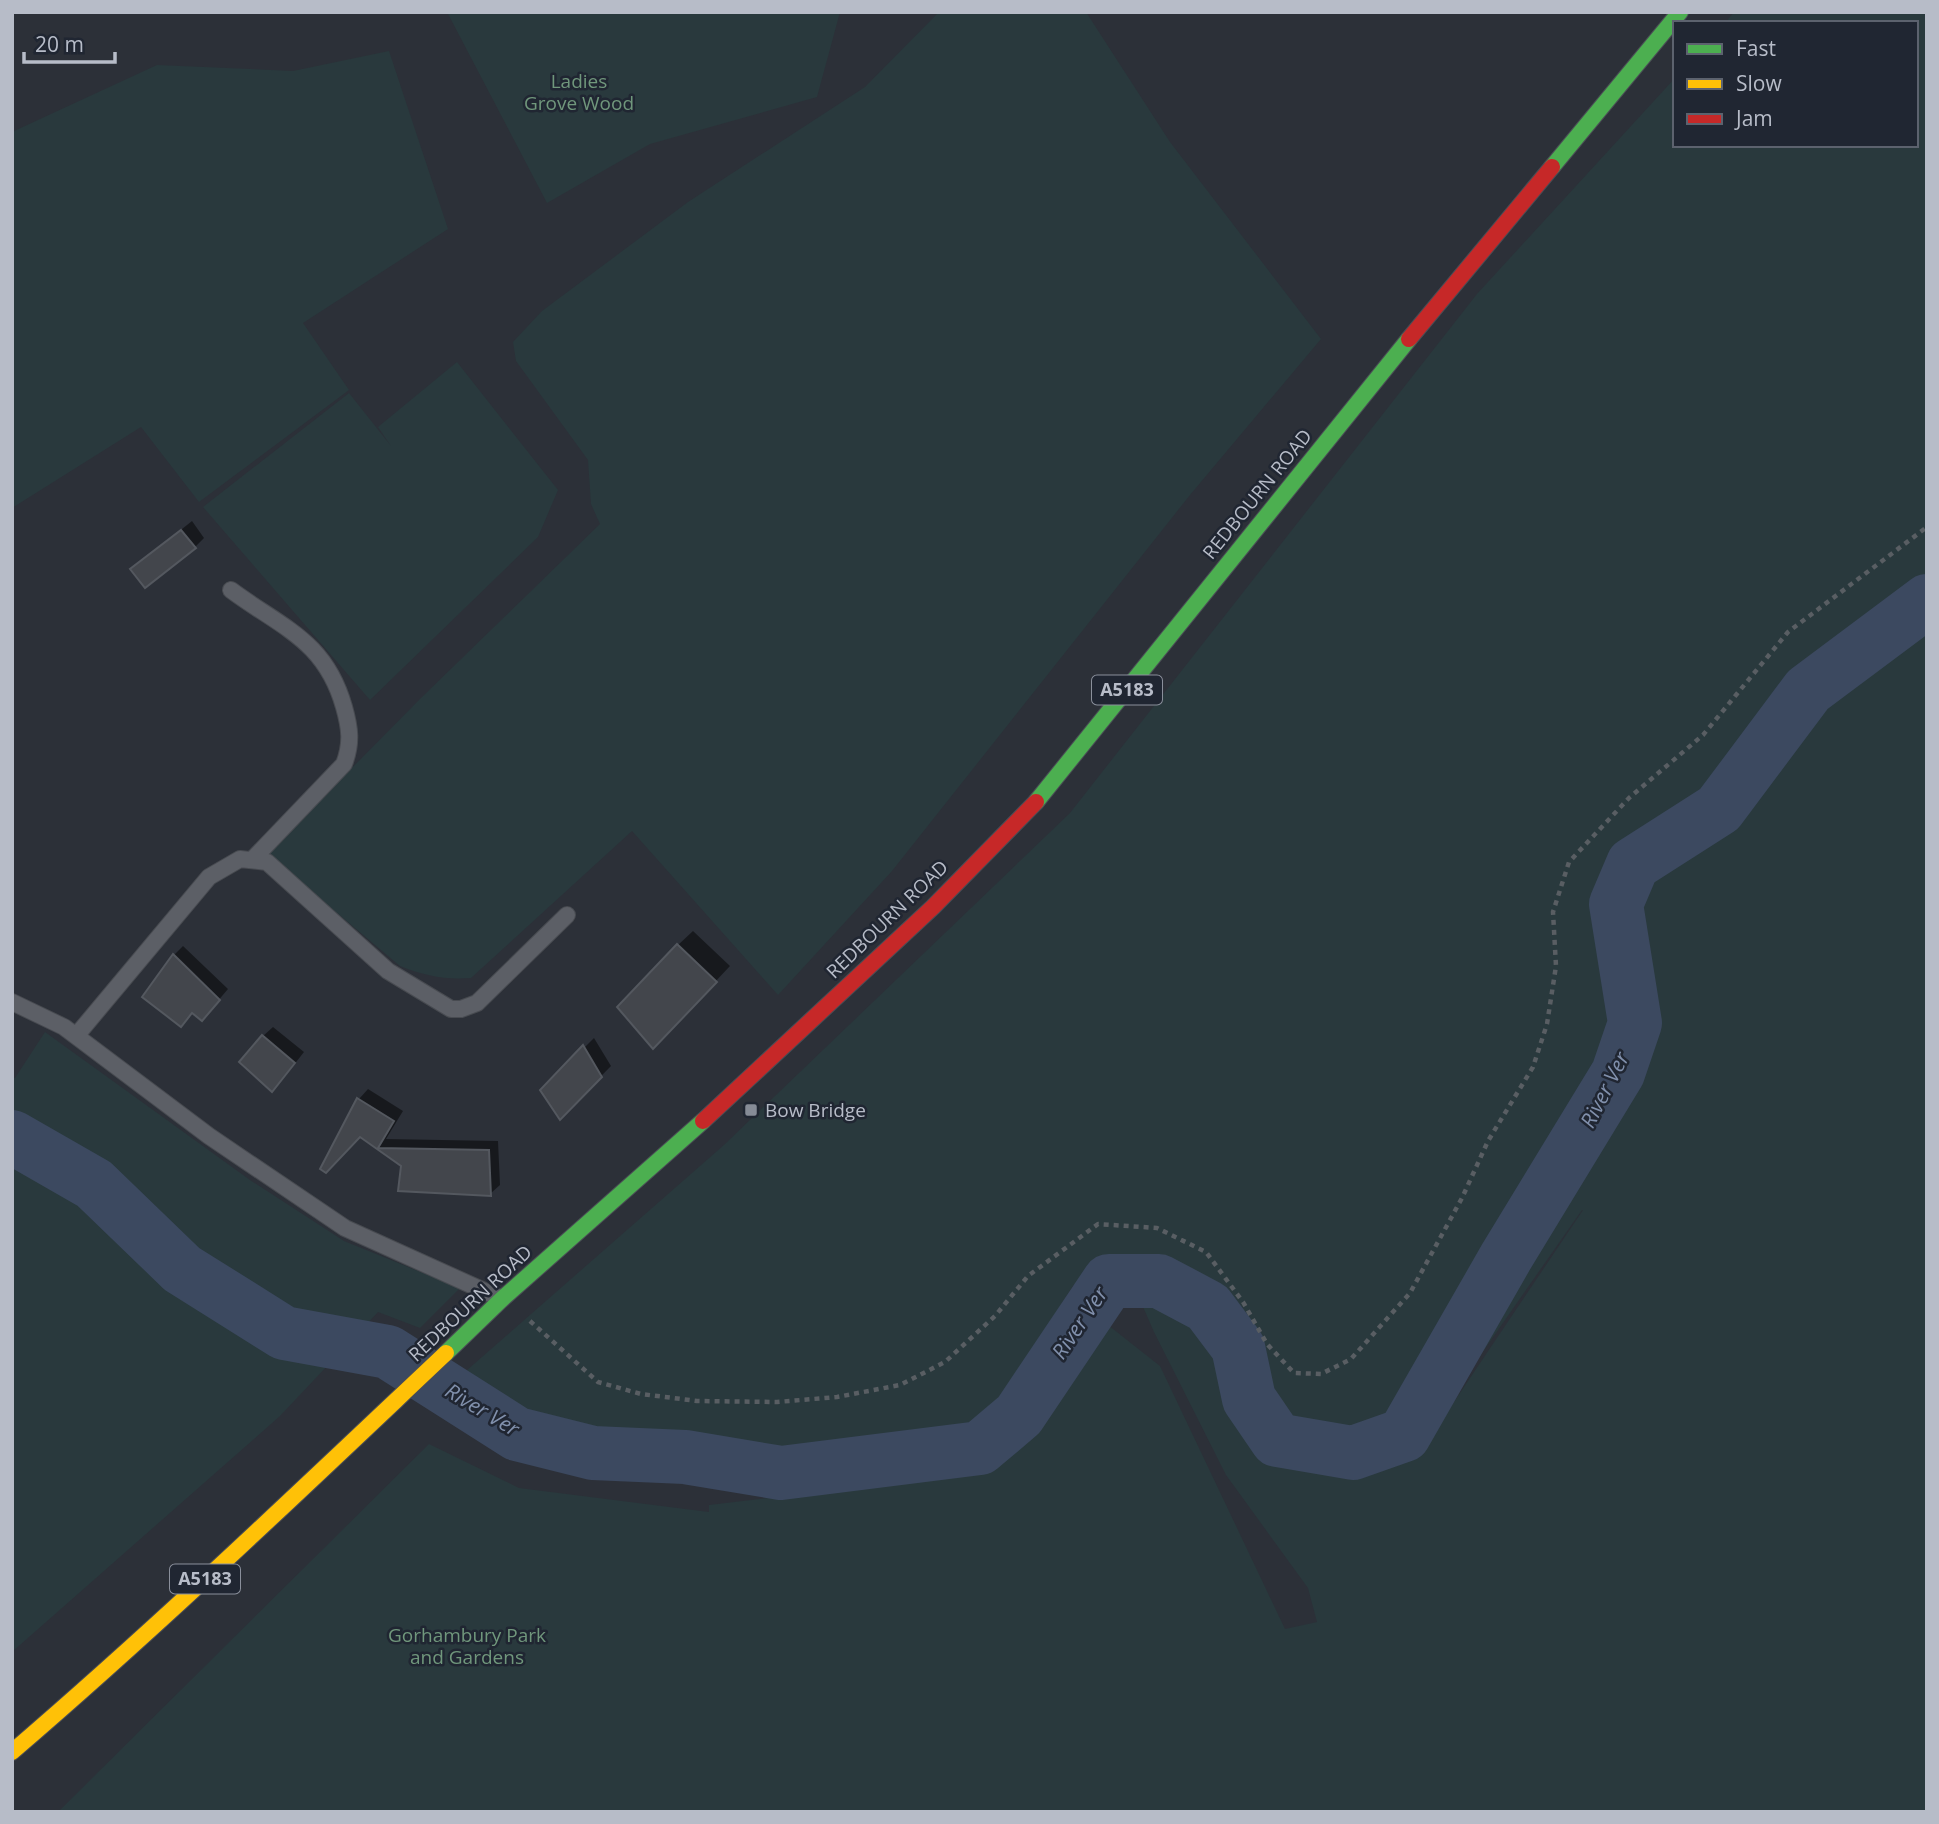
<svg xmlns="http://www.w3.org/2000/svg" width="1939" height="1824" font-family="'Open Sans',sans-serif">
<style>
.green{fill:#29393d;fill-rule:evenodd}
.shadow{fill:#0007}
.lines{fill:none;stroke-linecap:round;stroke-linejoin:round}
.river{stroke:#3c4960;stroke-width:54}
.building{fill:#43464c;stroke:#54585f;stroke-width:2}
.lane-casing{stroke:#484b51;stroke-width:18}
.fast-casing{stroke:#4a4d55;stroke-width:18}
.slow-casing{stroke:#4a4d55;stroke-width:18}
.jam-casing{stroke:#4a4d55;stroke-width:18}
.path{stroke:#595e63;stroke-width:4.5;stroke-dasharray:5 5;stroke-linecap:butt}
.lane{stroke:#5c5f66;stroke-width:16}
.fast{stroke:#4caf50;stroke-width:16}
.slow{stroke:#ffc107;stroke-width:16}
.jam{stroke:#c62828;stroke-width:16}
.poi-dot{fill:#868b96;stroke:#202632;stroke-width:2.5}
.labels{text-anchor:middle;stroke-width:5;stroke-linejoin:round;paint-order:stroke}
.shield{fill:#202632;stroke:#8a8f9b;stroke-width:2}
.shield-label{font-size:18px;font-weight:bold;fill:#b7bcc8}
.park-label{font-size:19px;fill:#70977c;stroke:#202632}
.street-label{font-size:19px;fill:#b7bcc8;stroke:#202632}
.poi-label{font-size:19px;fill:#b7bcc8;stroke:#202632;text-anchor:start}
.water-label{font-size:21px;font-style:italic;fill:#8190ac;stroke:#202632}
</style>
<rect width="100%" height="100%" fill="#2c3038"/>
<path class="green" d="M447 12H840L817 97 650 144 547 203Z
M939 12H1086L1170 142 1321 339 1190 495 892 871 778 995 632 831 471 978C445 980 425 976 400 966L267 854 420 699 600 524 591 504 588 460 516 361 513 342 542 311 688 202 865 87Z
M1734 12H1927V1812H58L429 1444 519 1488 709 1512V1505L818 1492 976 1466 1041 1416 1108 1325 1160 1366 1285 1629 1317 1622 1308 1588 1226 1475 1154 1332 1122 1259 1073 1286 982 1428 771 1463 528 1425 458 1378 724 1145 1070 813 1477 294 1675 78V145H1916V23H1725ZM1583 1210 1425 1445 1414 1450 1582 1210Z
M389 51 448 229 303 323 349 390 199 502 141 427 12 508V132L157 65 293 71Z
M457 362 558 490 538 537 370 700 203 507 349 393 391 446 378 427Z
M45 1032 250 1180 344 1241 460 1288 420 1328 378 1312 280 1416 12 1652V1078H15Z"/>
<path class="shadow" d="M192 521 204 538 195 547 132 569Z
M693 931 730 966 668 1032 678 945Z
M183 946 228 989 211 1009 174 955Z
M273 1027 304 1052 282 1080 263 1036Z
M594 1038 611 1066 561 1117 542 1090Z
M368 1089 403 1111 386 1139 498 1141 500 1185 490 1194 403 1165 360 1135 322 1168 359 1099Z"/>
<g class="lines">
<path class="river" d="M12 1137 94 1184 182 1269 284 1333 388 1352 517 1434 593 1453 685 1457 781 1473 980 1448 1019 1415 1109 1281H1159L1208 1307 1238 1347 1249 1399 1277 1440 1353 1453 1404 1435 1506 1257 1618 1073 1635 1023 1616 904 1633 864 1719 809 1808 690 1927 601"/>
</g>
<path class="building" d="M181 530 196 548 145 588 130 569Z
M677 944 717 982 653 1049 617 1007Z
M173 954 220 1000 202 1021 192 1013 181 1027 142 997Z
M262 1035 295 1063 272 1092 239 1062Z
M583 1045 602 1077 560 1120 540 1090Z
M357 1098 394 1121 378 1148 489 1150 491 1196 398 1191 401 1166 360 1137 326 1173 320 1169Z"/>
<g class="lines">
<g class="lane-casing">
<path id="lane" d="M231 590C282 628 325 640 344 707 350 728 352 743 344 764L252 860
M12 1002 64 1027 209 1136 345 1228 502 1299
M76 1036 209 877 240 859 267 862 388 971 451 1009H461L477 1003 567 915"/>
</g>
<g class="fast-casing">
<path id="fast" d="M1552 167 1680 12
M1036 802 1409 339
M446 1353 502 1299 703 1121"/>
</g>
<g class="slow-casing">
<path id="slow" d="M12 1752C161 1624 303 1488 446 1353"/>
</g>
<g class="jam-casing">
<path id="jam" d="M1409 339 1552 167
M703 1121 933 907 1036 802"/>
</g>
<path class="path" d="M530 1321 598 1382 641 1394 697 1401 777 1402 837 1397 900 1385 945 1362 995 1316 1028 1276 1098 1224 1157 1228 1206 1252 1243 1302 1267 1344 1294 1373 1321 1374 1351 1359 1410 1293 1462 1198 1488 1141 1533 1067 1547 1024 1556 966 1553 912 1569 862 1629 798 1703 735 1788 632 1927 527"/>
<use href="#lane" class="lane"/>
<use href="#fast" class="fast"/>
<use href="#slow" class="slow"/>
<use href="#jam" class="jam"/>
</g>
<rect class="poi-dot" x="744" y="1103" width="14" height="14" rx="3.5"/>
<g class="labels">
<g class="shield">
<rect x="1092" y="675.5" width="70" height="29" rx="5"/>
<rect x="170" y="1564.5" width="70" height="29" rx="5"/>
</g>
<g class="shield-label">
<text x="1127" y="696">A5183</text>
<text x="205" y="1585">A5183</text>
</g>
<g class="park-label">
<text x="579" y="88">Ladies<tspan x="579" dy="22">Grove Wood</tspan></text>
<text x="467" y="1642">Gorhambury Park<tspan x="467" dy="22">and Gardens</tspan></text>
</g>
<g class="street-label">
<text transform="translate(1257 494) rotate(-51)" y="7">REDBOURN ROAD</text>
<text transform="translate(887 919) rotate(-44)" y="7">REDBOURN ROAD</text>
<text transform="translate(470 1303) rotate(-43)" y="7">REDBOURN ROAD</text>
</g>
<g class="poi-label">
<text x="765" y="1117">Bow Bridge</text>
</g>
<g class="water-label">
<text transform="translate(1605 1090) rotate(-63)" y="7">River Ver</text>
<text transform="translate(1080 1323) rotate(-56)" y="7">River Ver</text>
<text transform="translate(482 1410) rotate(31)" y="7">River Ver</text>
</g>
</g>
<rect width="1939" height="1824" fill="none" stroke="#b7bcc8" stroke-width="28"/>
<rect x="1673" y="21" width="245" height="126" fill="#202632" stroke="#5c626e" stroke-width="2"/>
<rect x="1687" y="44" width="35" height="10" fill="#4caf50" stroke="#5c626e" stroke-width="2"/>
<text x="1736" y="56" font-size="21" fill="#b7bcc8">Fast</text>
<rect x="1687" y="79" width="35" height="10" fill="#ffc107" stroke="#5c626e" stroke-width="2"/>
<text x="1736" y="91" font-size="21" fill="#b7bcc8">Slow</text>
<rect x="1687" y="114" width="35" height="10" fill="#c62828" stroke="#5c626e" stroke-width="2"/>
<text x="1736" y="126" font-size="21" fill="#b7bcc8">Jam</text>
<path d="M24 52v10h91v-10" fill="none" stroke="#b7bcc8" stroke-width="3.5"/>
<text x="35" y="52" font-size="21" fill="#b7bcc8" stroke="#202632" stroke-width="5" paint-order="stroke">20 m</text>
</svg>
